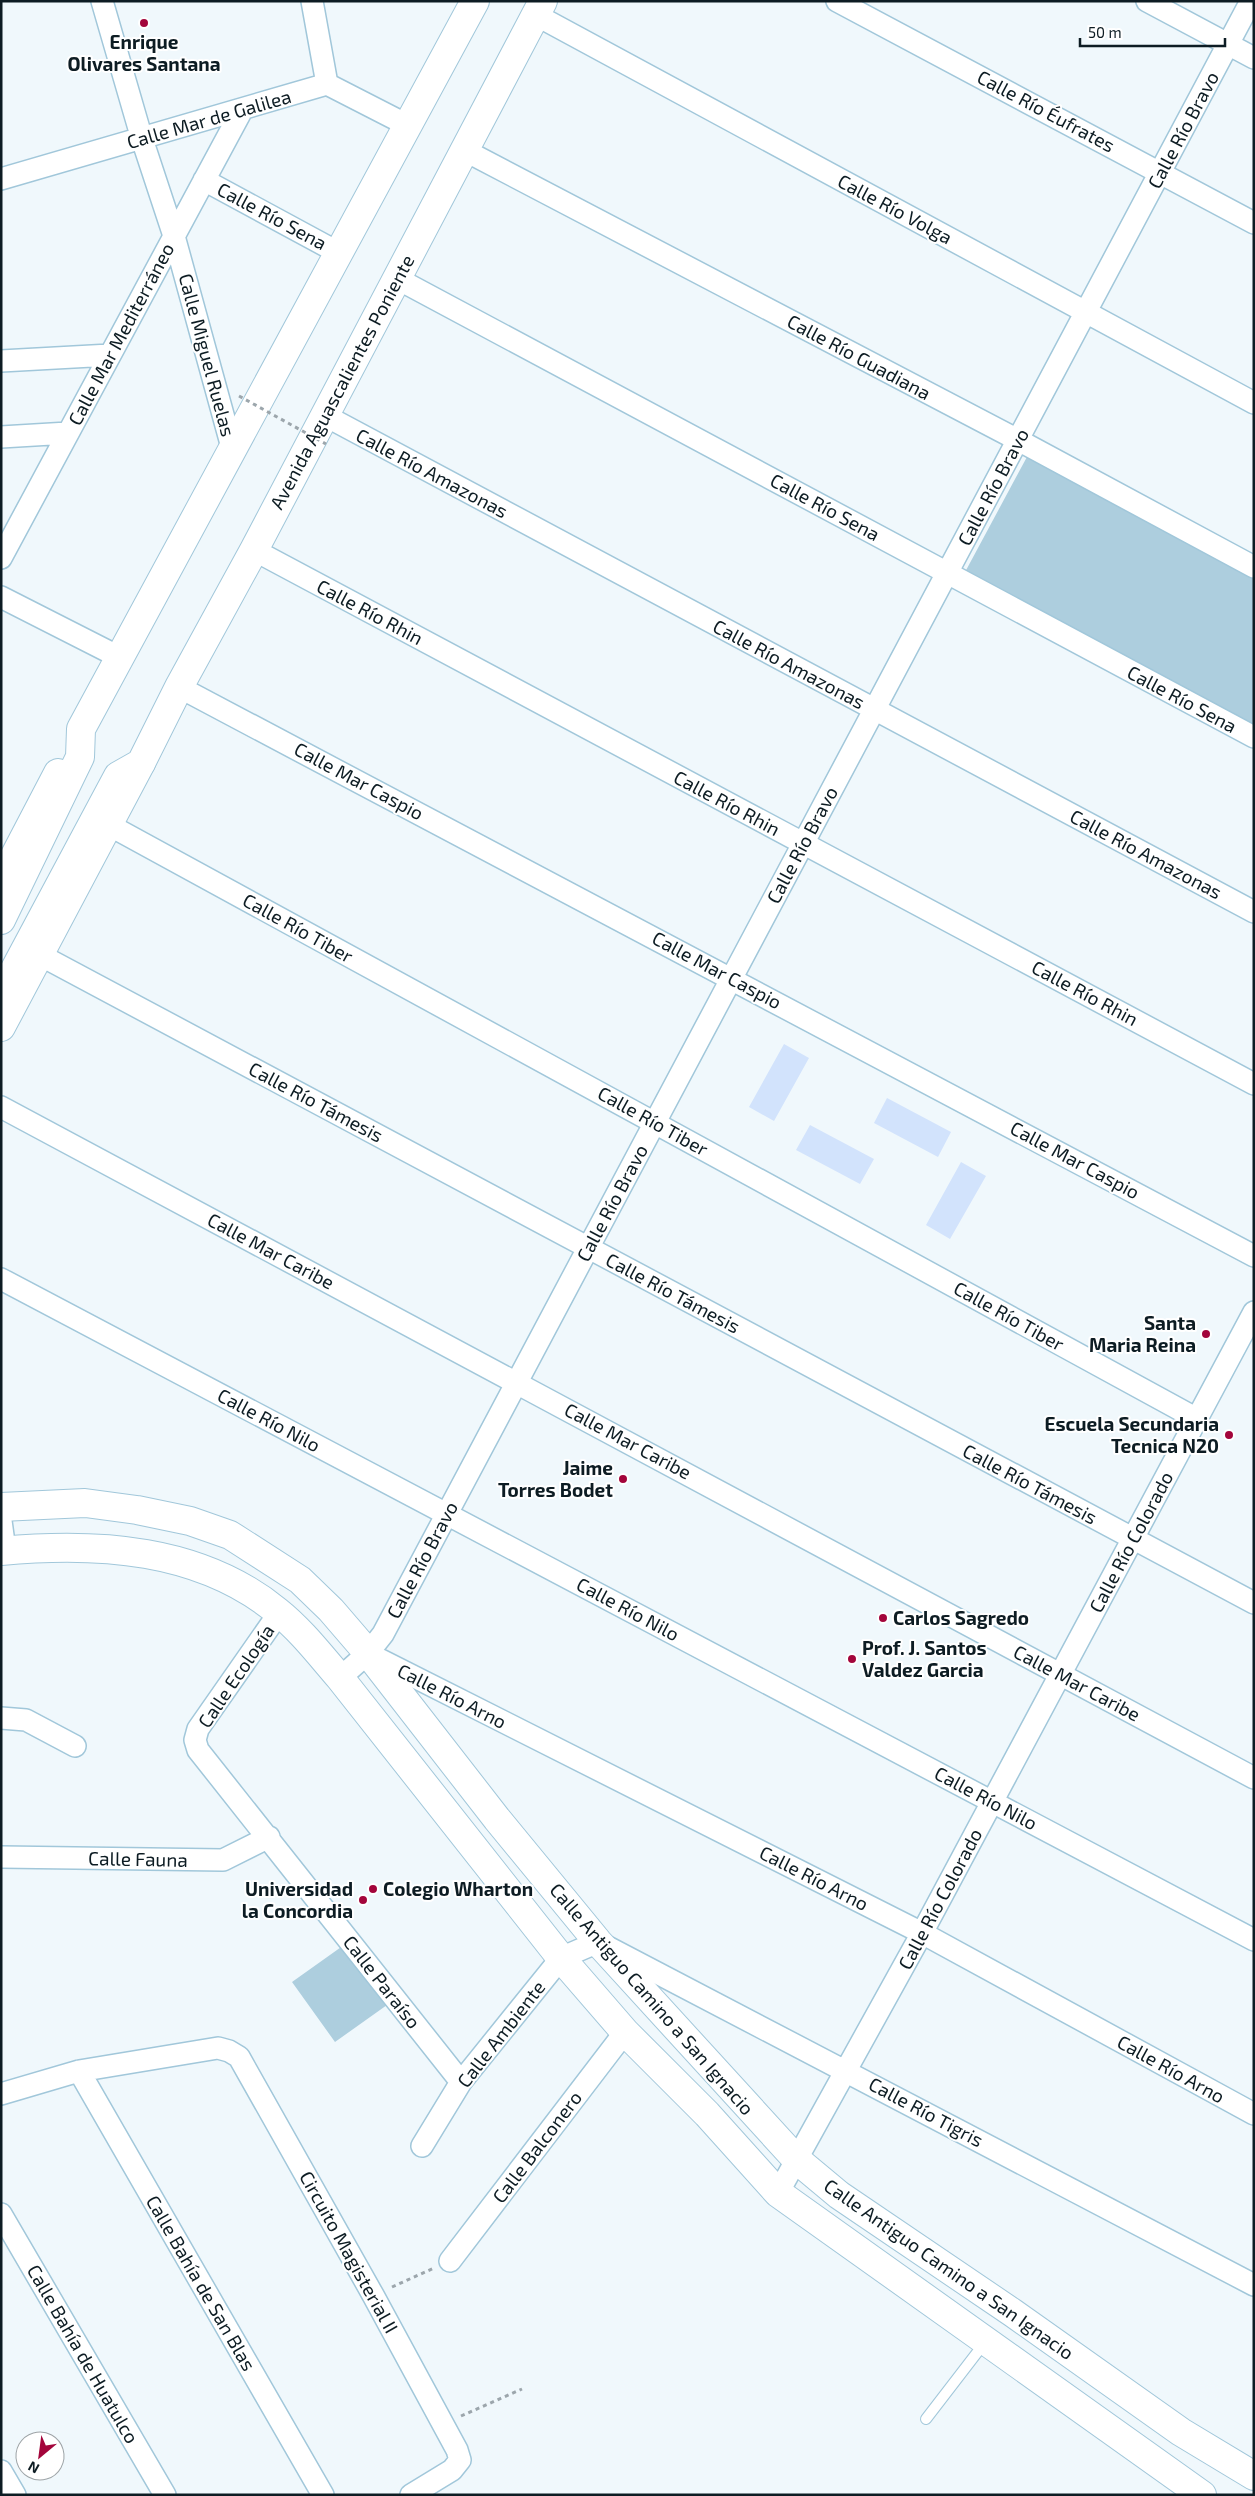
<svg xmlns="http://www.w3.org/2000/svg" width="1255" height="2496" font-family="'Exo 2',sans-serif">
<style>
.green{fill:#adcede}
.building{fill:#d2e3fc}
.lines{fill:none;stroke-linecap:round;stroke-linejoin:round}
.lane-casing{stroke:#a1c7da;stroke-width:12}
.street-casing{stroke:#a1c7da;stroke-width:24}
.secondary-casing{stroke:#a1c7da;stroke-width:30}
.primary-casing{stroke:#a1c7da;stroke-width:30}
.path{stroke:#9ca6ac;stroke-width:3;stroke-dasharray:4 4;stroke-linecap:butt}
.lane{stroke:#fff;stroke-width:10}
.street{stroke:#fff;stroke-width:21}
.secondary{stroke:#fff;stroke-width:28}
.primary{stroke:#fff;stroke-width:28}
.path-bridge{stroke:#9ca6ac;stroke-width:3;stroke-dasharray:4 4;stroke-linecap:butt}
.poi-dot{fill:#a3053b;stroke:#fff;stroke-width:2}
.labels{text-anchor:middle;stroke-width:4;stroke-linejoin:round;paint-order:stroke}
.poi-label{font-size:19px;font-weight:bold;fill:#0d1c23;stroke:#fff;text-anchor:end}
.street-label{font-size:19px;fill:#0d1c23;stroke:#fff}
</style>
<rect width="100%" height="100%" fill="#f0f8fc"/>
<path class="green" d="M1028 455 1254 578V725L964 574Z
M344 1945 387 2005 335 2042 292 1982Z"/>
<path class="building" d="M784 1044 809 1058 774 1121 749 1107Z
M887 1098 951 1132 938 1157 874 1123Z
M810 1125 874 1159 860 1184 796 1150Z
M961 1162 986 1176 950 1239 926 1225Z"/>
<g class="lines">
<g class="lane-casing">
<path id="lane" d="M926 2419 986 2341"/>
</g>
<g class="street-casing">
<path id="street" d="M102 1 142 139 174 236 233 451
M312 1 327 84
M837 1 1254 223
M1147 1 1254 58
M536 15 1254 403
M464 150 1018 440 1254 567
M1 179 327 84 409 126
M204 180 339 253
M396 278 1254 737
M1 361 110 355
M324 415 1254 912
M1 437 68 433
M254 550 1254 1084
M1 558 242 110
M1 597 119 657
M179 687 1254 1256
M109 825 1197 1419
M40 955 1254 1603
M1 1107 1254 1778
M1 1279 1254 1940
M1 1521 5 1550
M279 1613 198 1729 195 1740 198 1750 461 2082
M371 1655 922 1933 1254 2114
M340 1678 368 1653 383 1634 1251 1
M1 1718 26 1720 75 1746
M1 1857 223 1860 269 1837
M79 2071 323 2495
M1 2094 79 2071 218 2048 229 2051 239 2057 373 2295 457 2450 460 2460 452 2470 411 2495
M422 2146 461 2082 561 1958 598 1942 1254 2285
M778 2193 922 1933 1254 1312
M1 2214 165 2495
M450 2261 625 2032
M1 2471 15 2495"/>
</g>
<g class="secondary-casing">
<path id="secondary" d="M1 882 58 773
M1 1027 141 763
M1 1507 85 1503 137 1510 190 1521 230 1535 300 1580 331 1610 368 1653 497 1819 598 1942 797 2160 839 2195 1013 2313 1181 2432 1254 2476
M1 1551C97 1542 200 1548 277 1611 301 1630 320 1655 340 1678L561 1958 625 2032 707 2114 778 2193 1202 2495"/>
</g>
<g class="primary-casing">
<path id="primary" d="M1 920 80 757 81 729 475 1
M1 995 118 776 141 763 179 687 254 550 543 1"/>
</g>
<path class="path" d="M392 2287 434 2268
M461 2416 522 2389"/>
<use href="#lane" class="lane"/>
<use href="#street" class="street"/>
<use href="#secondary" class="secondary"/>
<use href="#primary" class="primary"/>
<path class="path-bridge" d="M239 396 326 444"/>
</g>
<g class="poi-dot">
<circle cx="144" cy="23" r="5"/>
<circle cx="1206" cy="1334" r="5"/>
<circle cx="1229" cy="1435" r="5"/>
<circle cx="623" cy="1479" r="5"/>
<circle cx="883" cy="1618" r="5"/>
<circle cx="852" cy="1659" r="5"/>
<circle cx="373" cy="1889" r="5"/>
<circle cx="363" cy="1900" r="5"/>
</g>
<g class="labels">
<g class="poi-label">
<text x="144" y="49" text-anchor="middle">Enrique<tspan x="144" dy="22">Olivares Santana</tspan></text>
<text x="1196" y="1330">Santa<tspan x="1196" dy="22">Maria Reina</tspan></text>
<text x="1219" y="1431">Escuela Secundaria<tspan x="1219" dy="22">Tecnica N20</tspan></text>
<text x="613" y="1475">Jaime<tspan x="613" dy="22">Torres Bodet</tspan></text>
<text x="893" y="1625" text-anchor="start">Carlos Sagredo</text>
<text x="862" y="1655" text-anchor="start">Prof. J. Santos<tspan x="862" dy="22">Valdez Garcia</tspan></text>
<text x="353" y="1896">Universidad<tspan x="353" dy="22">la Concordia</tspan></text>
<text x="383" y="1896" text-anchor="start">Colegio Wharton</text>
</g>
<g class="street-label">
<text transform="translate(1046 111) rotate(28)" y="7">Calle Río Éufrates</text>
<text transform="translate(209 119) rotate(-16)" y="7">Calle Mar de Galilea</text>
<text transform="translate(1183 130) rotate(-62)" y="7">Calle Río Bravo</text>
<text transform="translate(895 209) rotate(28)" y="7">Calle Río Volga</text>
<text transform="translate(272 216) rotate(28)" y="7">Calle Río Sena</text>
<text transform="translate(121 334) rotate(-62)" y="7">Calle Mar Mediterráneo</text>
<text transform="translate(207 355) rotate(75)" y="7">Calle Miguel Ruelas</text>
<text transform="translate(859 357) rotate(28)" y="7">Calle Río Guadiana</text>
<text transform="translate(342 382) rotate(-62)" y="7">Avenida Aguascalientes Poniente</text>
<text transform="translate(432 473) rotate(28)" y="7">Calle Río Amazonas</text>
<text transform="translate(993 487) rotate(-62)" y="7">Calle Río Bravo</text>
<text transform="translate(825 507) rotate(28)" y="7">Calle Río Sena</text>
<text transform="translate(370 612) rotate(28)" y="7">Calle Río Rhin</text>
<text transform="translate(789 664) rotate(28)" y="7">Calle Río Amazonas</text>
<text transform="translate(1182 699) rotate(28)" y="7">Calle Río Sena</text>
<text transform="translate(359 781) rotate(28)" y="7">Calle Mar Caspio</text>
<text transform="translate(727 803) rotate(28)" y="7">Calle Río Rhin</text>
<text transform="translate(802 845) rotate(-62)" y="7">Calle Río Bravo</text>
<text transform="translate(1146 854) rotate(28)" y="7">Calle Río Amazonas</text>
<text transform="translate(298 928) rotate(29)" y="7">Calle Río Tiber</text>
<text transform="translate(717 970) rotate(28)" y="7">Calle Mar Caspio</text>
<text transform="translate(1085 993) rotate(28)" y="7">Calle Río Rhin</text>
<text transform="translate(316 1102) rotate(28)" y="7">Calle Río Támesis</text>
<text transform="translate(653 1121) rotate(29)" y="7">Calle Río Tiber</text>
<text transform="translate(1075 1160) rotate(28)" y="7">Calle Mar Caspio</text>
<text transform="translate(612 1203) rotate(-62)" y="7">Calle Río Bravo</text>
<text transform="translate(271 1251) rotate(28)" y="7">Calle Mar Caribe</text>
<text transform="translate(673 1293) rotate(28)" y="7">Calle Río Támesis</text>
<text transform="translate(1009 1316) rotate(29)" y="7">Calle Río Tiber</text>
<text transform="translate(269 1420) rotate(28)" y="7">Calle Río Nilo</text>
<text transform="translate(628 1441) rotate(28)" y="7">Calle Mar Caribe</text>
<text transform="translate(1030 1484) rotate(28)" y="7">Calle Río Támesis</text>
<text transform="translate(1131 1542) rotate(-62)" y="7">Calle Río Colorado</text>
<text transform="translate(422 1560) rotate(-62)" y="7">Calle Río Bravo</text>
<text transform="translate(628 1609) rotate(28)" y="7">Calle Río Nilo</text>
<text transform="translate(236 1676) rotate(-56)" y="7">Calle Ecología</text>
<text transform="translate(1077 1683) rotate(28)" y="7">Calle Mar Caribe</text>
<text transform="translate(452 1696) rotate(27)" y="7">Calle Río Arno</text>
<text transform="translate(986 1798) rotate(28)" y="7">Calle Río Nilo</text>
<text transform="translate(138 1859) rotate(1)" y="7">Calle Fauna</text>
<text transform="translate(814 1878) rotate(27)" y="7">Calle Río Arno</text>
<text transform="translate(940 1899) rotate(-62)" y="7">Calle Río Colorado</text>
<text transform="translate(382 1982) rotate(52)" y="7">Calle Paraíso</text>
<text transform="translate(652 1999) rotate(49)" y="7">Calle Antiguo Camino a San Ignacio</text>
<text transform="translate(501 2034) rotate(-52)" y="7">Calle Ambiente</text>
<text transform="translate(1171 2069) rotate(29)" y="7">Calle Río Arno</text>
<text transform="translate(926 2112) rotate(28)" y="7">Calle Río Tigris</text>
<text transform="translate(537 2147) rotate(-53)" y="7">Calle Balconero</text>
<text transform="translate(349 2252) rotate(61)" y="7">Circuito Magisterial II</text>
<text transform="translate(949 2269) rotate(35)" y="7">Calle Antiguo Camino a San Ignacio</text>
<text transform="translate(201 2283) rotate(60)" y="7">Calle Bahía de San Blas</text>
<text transform="translate(83 2354) rotate(60)" y="7">Calle Bahía de Huatulco</text>
</g>
</g>
<rect width="1255" height="2496" fill="none" stroke="#0d1c23" stroke-width="5"/>
<g transform="translate(40 2456) rotate(209)"><circle r="24" fill="#ffffff" stroke="#9ea4a7"/>
<path d="M0-4L9 19L0 12L-9 19Z" fill="#a3053b"/>
<text y="-8" font-size="14" font-weight="bold" text-anchor="middle" fill="#0d1c23">N</text>
</g>
<path d="M1080 38v8h145v-8" fill="none" stroke="#0d1c23" stroke-width="2.5"/>
<text x="1088" y="38" font-size="15" fill="#0d1c23" stroke="#ffffff" stroke-width="4" paint-order="stroke">50 m</text>
</svg>
